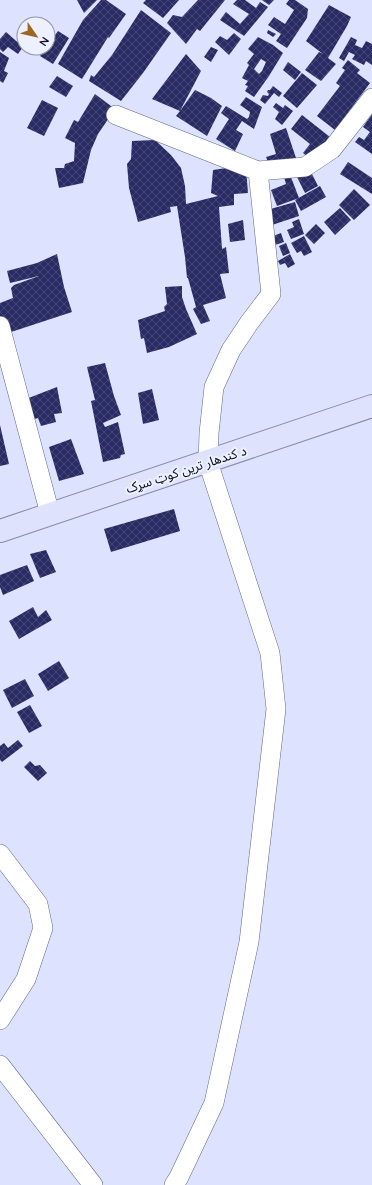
<svg xmlns="http://www.w3.org/2000/svg" width="372" height="1185" font-family="Quicksand,'Noto Sans Arabic',sans-serif">
<style>
.building{fill:url(#building-cross-hatch);fill-rule:evenodd}
.lines{fill:none;stroke-linecap:round;stroke-linejoin:round}
.minor-casing{stroke:#616684;stroke-width:20}
.major-casing{stroke:#868bab;stroke-width:24}
.minor{stroke:#fff;stroke-width:19}
.major{stroke:#dee2fc;stroke-width:22}
.labels{text-anchor:middle;stroke-width:4;stroke-linejoin:round;paint-order:stroke}
.street-label{font-size:13px;fill:#0c0e19;stroke:#edf0fe}
</style>
<defs>
<pattern id="building-cross-hatch" width="8" height="8" patternUnits="userSpaceOnUse"><rect width="8" height="8" fill="#292c64"/><path d="M0 0l8 8M0 8l8-8" fill="none" stroke="#454875"/></pattern>
</defs>
<rect width="100%" height="100%" fill="#dde2fe"/>
<path class="building" d="M77 0H97L84 13Z
M101 0H106L126 14 109 38 108 37 82 79 58 64 83 20Z
M146 0H179L163 18 143 3Z
M198 0H225L200 31 197 29 186 44 167 23 173 15 182 17Z
M237 0H245L256 8 260 2 268 7 244 36 220 20 226 12 240 24 249 14 233 4Z
M262 0H274L269 5Z
M289 0H295L308 9 307 18 287 48 276 41 281 34 268 25 274 17 285 24 294 10 286 4Z
M329 5 351 17 347 26 328 58 336 64 321 81 305 70 319 52 323 54 306 41Z
M141 10 171 33 143 73 121 101 89 81 91 75 94 77 112 55Z
M268 30 276 34 273 37 267 33Z
M58 31 69 38 53 64 40 56 46 48H48V45Z
M6 32 23 47 18 54 8 47 3 52 0 49V39Z
M234 33 241 39 229 55 215 42 220 36 227 40Z
M258 37 273 45 283 53 269 76 254 97 245 91 248 86 245 85 248 81 242 78 249 65 247 63 254 54 248 49ZM261 59 266 62 262 71 259 74 254 69Z
M351 37 357 40 355 45 362 48 366 41 372 44V65L366 61 364 65 352 59 355 55 349 52 344 61 339 58Z
M211 47 218 50 211 62 204 57Z
M0 52 9 58 4 71 8 73 3 83 0 81Z
M186 54 201 71 180 111 195 90 211 98 222 106 207 136 176 116 180 111 152 99Z
M348 60 360 70 357 73 370 83 335 130 317 116 340 86 336 83 345 70 342 68Z
M288 62 301 72 295 80 283 70Z
M302 73 317 85 297 108 283 96Z
M57 76 73 86 66 97 49 87Z
M273 86 282 93 279 97 274 93 265 104 260 100 263 95 268 96 269 94 267 92 268 90H270Z
M95 94 115 109 98 134 91 150 83 183 59 188 55 168H64L65 164 74 161 75 143 65 138 74 120 78 122Z
M246 97 262 107 254 129 242 121 236 130 243 134 235 151 216 139 229 119 221 113 226 106 247 119 249 117 250 112 240 105Z
M42 100 58 108 44 136 27 128Z
M276 103 283 108 285 105 293 111 282 125 275 119 279 112 273 107Z
M372 114V154L355 142 359 137 364 140 370 132 363 127Z
M302 115 330 137 312 160 303 153 310 144 291 129Z
M286 128 296 158 270 167 266 157 276 154 270 134Z
M155 140 171 155 181 168 185 186 186 204 218 196 211 193 213 170 233 167 246 169 248 193 234 194V205L219 207 222 249 226 247 229 273 220 274 226 298 203 305 210 321 201 324 193 309 196 307 188 278H187L185 257 177 206 170 207 171 212 138 222 129 188 127 164 131 159 132 141Z
M348 162 372 178V194L340 174Z
M310 170 318 186 305 193 297 177Z
M289 172 299 198 277 206 271 190 286 184 283 174Z
M320 186 326 197 301 211 295 200Z
M354 189 370 205 354 220 339 205Z
M295 202 299 216 272 225 267 210Z
M340 208 351 220 335 235 324 222Z
M299 219 304 234 291 239 287 230 294 227 292 222Z
M243 220 245 240 230 242 228 224Z
M316 224 325 233 314 244 305 235Z
M281 233 284 242 275 245 273 236Z
M304 236 312 252 304 256 301 251 297 253 291 243Z
M286 243 290 253 283 256 279 246Z
M57 254 64 287 72 312 2 335 0 326V303L13 298 11 288 14 285 39 276 10 283 7 271 37 263Z
M290 254 295 264 288 268 285 263 280 265 278 261Z
M182 286V297L186 309 197 334 169 347 147 353 144 338 141 339 138 320 165 311 164 307 167 304 165 287Z
M105 363 114 396 121 415 103 423 105 427 118 422 125 454 121 455 120 458 103 462 91 401 95 400 87 367Z
M57 387 62 413 54 414 56 422 41 426 38 418 28 421 26 399Z
M152 389 159 420 143 424 138 393Z
M0 425 9 464 0 466Z
M71 439 84 474 59 481 49 447Z
M174 509 180 531 111 552 104 529Z
M46 550 56 572 40 578 30 554Z
M27 565 34 581 3 595 0 587V575Z
M33 607 38 617 46 610 52 620 19 639 9 621Z
M59 661 69 678 48 691 38 674Z
M25 679 34 696 12 708 3 690Z
M30 705 42 726 29 733 17 712Z
M18 740 23 746 2 762 0 760V746L4 743 8 748Z
M30 761 35 766 40 765 47 773 38 781 24 767Z"/>
<g class="lines">
<g class="minor-casing">
<path id="minor" d="M116 115 258 171 271 294 249 323 231 350 214 387 209 433 208 462 270 653 276 709 249 942 214 1103 179 1177 174 1185
M258 171 305 167 332 149 372 98
M0 326 50 514
M0 854 38 904 43 928 26 979 0 1020
M0 1065 93 1185"/>
</g>
<g class="major-casing">
<path id="major" d="M0 531 372 406"/>
</g>
<use href="#minor" class="minor"/>
<use href="#major" class="major"/>
</g>
<g class="labels">
<g class="street-label">
<text transform="translate(186 469) rotate(-18)" y="5">د کندهار ترين کوټ سړک</text>
</g>
</g>
<g transform="translate(36 36) rotate(124)"><circle r="19" fill="#edf0fe" stroke="#9396a2"/>
<path d="M0-3L7 15L0 10L-7 15Z" fill="#9d6621"/>
<text y="-6" font-size="11" font-weight="bold" text-anchor="middle" fill="#0c0e19">N</text>
</g>
</svg>
